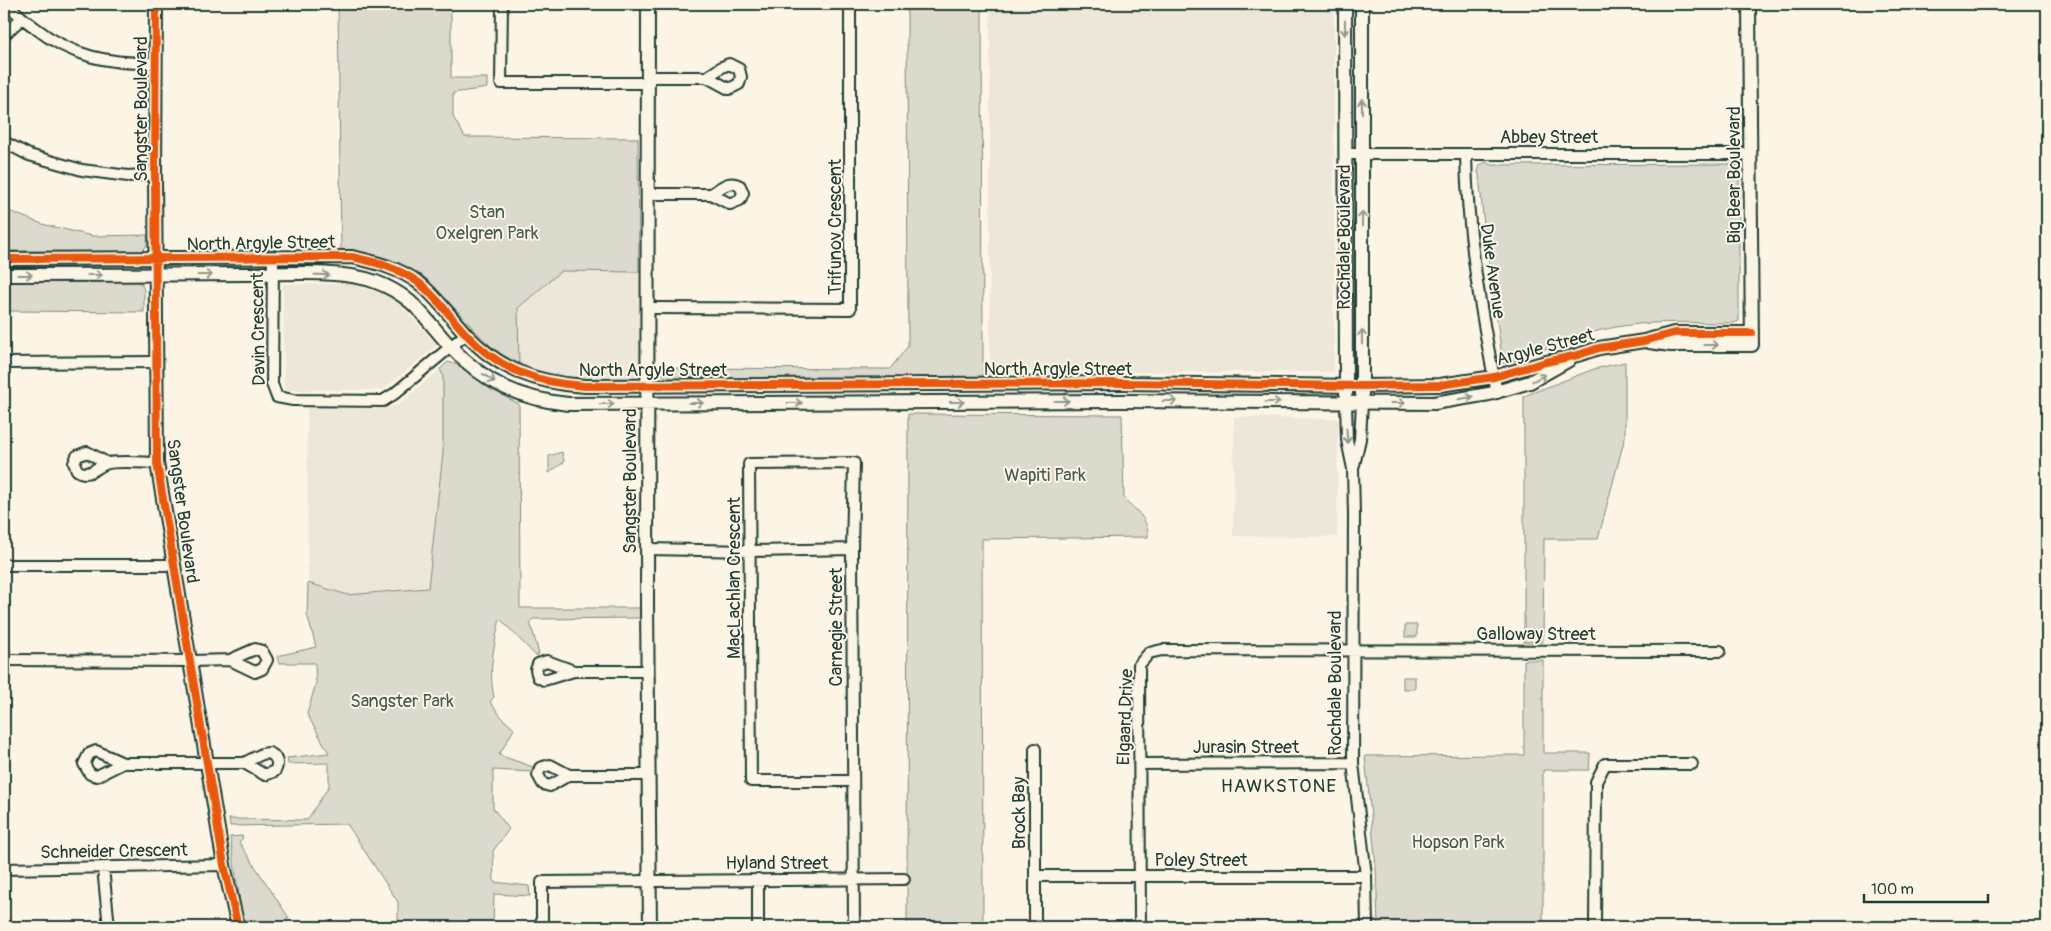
<svg xmlns="http://www.w3.org/2000/svg" width="2051" height="931" font-family="Pangolin,sans-serif">
<style>
.built{fill:#ece7d8}
.green{fill:#dcdacc;stroke:#7e8c80}
.lines{fill:none;stroke-linecap:round;stroke-linejoin:round}
.minor-casing{stroke:#1f3d34;stroke-width:14}
.tertiary-casing{stroke:#1f3d34;stroke-width:16}
.minor{stroke:#fcf5e5;stroke-width:10}
.tertiary{stroke:#fcf5e5;stroke-width:12}
.cycleway-casing{stroke:#fcf5e5;stroke-width:11}
.cycleway{stroke:#e8590c;stroke-width:8}
.oneway{stroke:#8e998c}
.labels{text-anchor:middle;stroke-width:4;stroke-linejoin:round;paint-order:stroke}
.street-label{font-size:18px;fill:#1f3d34;stroke:#fcf5e5}
.park-label{font-size:18px;fill:#455c52;stroke:#fcf5e5}
.neighbourhood-label{font-size:19px;letter-spacing:1px;fill:#1f3d34;stroke:#fcf5e5}
</style>
<rect width="100%" height="100%" fill="#fcf5e5"/>
<filter id="ink" filterUnits="userSpaceOnUse"><feTurbulence type="fractalNoise" baseFrequency=".02" numOctaves="2"/><feDisplacementMap in="SourceGraphic" scale="10" xChannelSelector="R" yChannelSelector="G"/><feConvolveMatrix kernelMatrix="1 2 1 2 8 2 1 2 1" color-interpolation-filters="sRGB"/></filter>
<g filter="url(#ink)">
<path class="built" d="M990 4H1334V372H990Z
M561 271 639 272V373L632 380H569L548 376 519 366 518 308Z
M283 284H354L394 298 437 345 383 390H284Z
M440 369 443 375V453L428 588 348 595 308 583 307 407 382 409 398 405Z
M1234 417 1338 419 1337 537 1233 536Z"/>
<path class="green" d="M338 4H451V78H487V88L453 93V117L465 137 638 138 639 272 561 271 518 308 519 366C496 354 481 337 464 318 424 275 400 258 341 251Z
M907 4H982L983 378 669 379 663 375 659 368 890 369 908 346Z
M1486 162 1491 165 1736 164 1739 171V321L1734 323C1695 323 1654 320 1616 327 1580 333 1545 350 1511 362L1503 363 1501 360V349L1485 236 1479 175 1478 172 1480 165Z
M4 209 42 224 92 236 147 235C148 243 147 247 141 252L4 251Z
M133 280 141 283 144 290V312L4 311V281Z
M448 362 458 365 490 389 519 404 520 608H640V618L533 619 530 622 539 654 536 656 500 619C494 645 488 671 494 697L490 702 504 720 514 729 499 755 533 767V772L493 770V808L509 829 493 851 494 882 529 886 530 896 494 894 493 927H398V902L347 824 230 826 229 819 307 820 329 786V763L288 764 287 758 329 753 307 714 316 683 315 663H279L277 656 316 647 307 614 308 583 348 595 428 588 443 453V375L440 369Z
M1625 362V437L1598 539H1544L1543 642H1524V396L1594 369Z
M908 414 1122 415 1124 499C1137 511 1148 518 1148 537L982 539 983 927H907Z
M562 452 564 462 549 473V456Z
M1405 625H1417V637H1405Z
M1524 660H1543V753H1590L1589 770H1543V927H1378L1376 867 1365 756 1524 755Z
M1403 677H1415V689H1403Z
M242 836 243 838 239 842 289 918 284 921 288 927H247L242 915 230 837Z"/>
<g class="lines">
<g class="minor-casing">
<path id="minor" d="M8 4C15 13 25 20 34 27 72 57 109 64 156 63
M502 4 501 83H649
M4 35 22 18
M649 77H707L722 67 729 64 739 69 741 77 739 84 729 89 707 77
M4 142 29 155 82 170 128 176 155 174
M1346 154H1751
M1466 154C1467 234 1481 314 1497 393
M648 194H711L730 204 740 200 743 193 740 186C729 179 721 188 711 194
M273 258 272 384 277 397 293 400 383 401 394 394 466 334
M648 308 850 309V4
M4 363 156 362
M1346 403 1347 440 1353 469 1354 514 1353 763 1366 876 1367 927
M107 463 87 452 77 456 74 463 77 470C88 478 95 468 105 464 115 460 145 463 157 463
M1354 465 1360 439 1362 403
M648 549 751 551 852 549 854 927
M852 549 854 463 749 464 751 781H853
M4 565H174
M4 660 191 661 230 660 255 649 262 651 267 660 262 669 255 672 230 660
M574 671 547 661 538 664 536 670 538 677 544 680 574 671H648
M1035 749V927
M123 763 97 776 90 774 84 764 89 754 96 751 123 763H244L262 754 269 753C277 756 279 764 275 771L265 775 244 763
M1140 764 1353 763
M569 775 550 765 540 768 538 775 543 784 550 786 569 775H649
M103 868 109 927
M4 869 224 865
M1035 876H1366
M758 879V927
M542 927V882L904 879
M1140 927 1139 665 1149 653 1162 650 1720 651
M1595 927 1596 782 1605 764H1692"/>
</g>
<g class="tertiary-casing">
<path id="tertiary" d="M156 4 155 174 157 463 224 865 238 927
M648 4 647 604 650 927
M1345 4 1346 393
M4 259 352 257C375 262 399 268 419 283 438 298 450 317 466 334 499 370 537 383 585 386L1122 383 1361 386 1440 385 1494 377 1546 362 1578 355 1599 348 1644 341 1674 333H1752
M4 275C84 275 165 275 245 274 284 274 340 269 376 282 416 297 425 320 452 348 485 383 520 399 568 404L1122 401 1434 403 1489 394 1530 382 1569 360
M1649 342 1671 345H1752L1749 4
M1362 394V4"/>
</g>
<use href="#minor" class="minor"/>
<use href="#tertiary" class="tertiary"/>
<g class="cycleway-casing">
<path id="cycleway" d="M156 4 155 174 157 463 224 865 238 927
M4 259 352 257C375 262 399 268 419 283 438 298 450 317 466 334 499 370 537 383 585 386L1122 383 1361 386 1440 385 1494 377 1546 362 1578 355 1599 348 1644 341 1674 333H1752"/>
</g>
<use href="#cycleway" class="cycleway"/>
</g>
<defs><path id="oneway-shaft" d="M-6 0H5M1.5-3L5.5 0L1.5 3" fill="none" stroke-width="1.6" stroke-linecap="round" stroke-linejoin="round" transform="scale(1.25)"/></defs>
<g class="oneway">
<use href="#oneway-shaft" transform="translate(1345 28) rotate(90)"/>
<use href="#oneway-shaft" transform="translate(1362 106) rotate(-90)"/>
<use href="#oneway-shaft" transform="translate(1362 219) rotate(-90)"/>
<use href="#oneway-shaft" transform="translate(25 275)"/>
<use href="#oneway-shaft" transform="translate(95 275)"/>
<use href="#oneway-shaft" transform="translate(205 275)"/>
<use href="#oneway-shaft" transform="translate(322 275) rotate(1)"/>
<use href="#oneway-shaft" transform="translate(1362 337) rotate(-90)"/>
<use href="#oneway-shaft" transform="translate(1711 345)"/>
<use href="#oneway-shaft" transform="translate(489 378) rotate(34)"/>
<use href="#oneway-shaft" transform="translate(1539 378) rotate(-27)"/>
<use href="#oneway-shaft" transform="translate(1466 398) rotate(-10)"/>
<use href="#oneway-shaft" transform="translate(1062 401)"/>
<use href="#oneway-shaft" transform="translate(1170 401)"/>
<use href="#oneway-shaft" transform="translate(957 402)"/>
<use href="#oneway-shaft" transform="translate(1273 402)"/>
<use href="#oneway-shaft" transform="translate(696 403)"/>
<use href="#oneway-shaft" transform="translate(795 403)"/>
<use href="#oneway-shaft" transform="translate(1398 403)"/>
<use href="#oneway-shaft" transform="translate(607 404)"/>
<use href="#oneway-shaft" transform="translate(1347 436) rotate(86)"/>
</g>
</g>
<g class="labels">
<g class="street-label">
<text transform="translate(141 109) rotate(-90)" y="6">Sangster Boulevard</text>
<text x="1549" y="143">Abbey Street</text>
<text transform="translate(1734 175) rotate(-90)" y="6">Big Bear Boulevard</text>
<text transform="translate(835 227) rotate(-90)" y="6">Trifunov Crescent</text>
<text transform="translate(1344 237) rotate(-90)" y="6">Rochdale Boulevard</text>
<text transform="translate(261 243) rotate(-1)" y="6">North Argyle Street</text>
<text transform="translate(1493 271) rotate(82)" y="6">Duke Avenue</text>
<text transform="translate(258 329) rotate(-91)" y="6">Davin Crescent</text>
<text transform="translate(1545 347) rotate(-15)" y="6">Argyle Street</text>
<text x="1058" y="375">North Argyle Street</text>
<text x="653" y="376">North Argyle Street</text>
<text transform="translate(630 481) rotate(-90)" y="6">Sangster Boulevard</text>
<text transform="translate(183 511) rotate(82)" y="6">Sangster Boulevard</text>
<text transform="translate(734 578) rotate(-90)" y="6">MacLachlan Crescent</text>
<text transform="translate(836 627) rotate(-90)" y="6">Carnegie Street</text>
<text x="1536" y="640">Galloway Street</text>
<text transform="translate(1335 683) rotate(-90)" y="6">Rochdale Boulevard</text>
<text transform="translate(1125 717) rotate(-88)" y="6">Elgaard Drive</text>
<text x="1246" y="753">Jurasin Street</text>
<text transform="translate(1019 813) rotate(-90)" y="6">Brock Bay</text>
<text transform="translate(114 851) rotate(-1)" y="6">Schneider Crescent</text>
<text x="1201" y="866">Poley Street</text>
<text x="777" y="869">Hyland Street</text>
</g>
<g class="park-label">
<text x="487" y="218">Stan<tspan x="487" dy="21">Oxelgren Park</tspan></text>
<text x="1045" y="481">Wapiti Park</text>
<text x="402" y="707">Sangster Park</text>
<text x="1458" y="848">Hopson Park</text>
</g>
<g class="neighbourhood-label">
<text x="1279" y="792">HAWKSTONE</text>
</g>
</g>
<rect width="2051" height="931" fill="none" stroke="#fcf5e5" stroke-width="20"/>
<rect x="10" y="10" width="2031" height="911" fill="none" stroke="#1f3d34" stroke-width="2" filter="url(#ink)"/>
<path d="M1864 894v8h124v-8" fill="none" stroke="#1f3d34" stroke-width="2.5"/>
<text x="1871" y="894" font-size="15" fill="#1f3d34" stroke="#fcf5e5" stroke-width="4" paint-order="stroke">100 m</text>
</svg>
